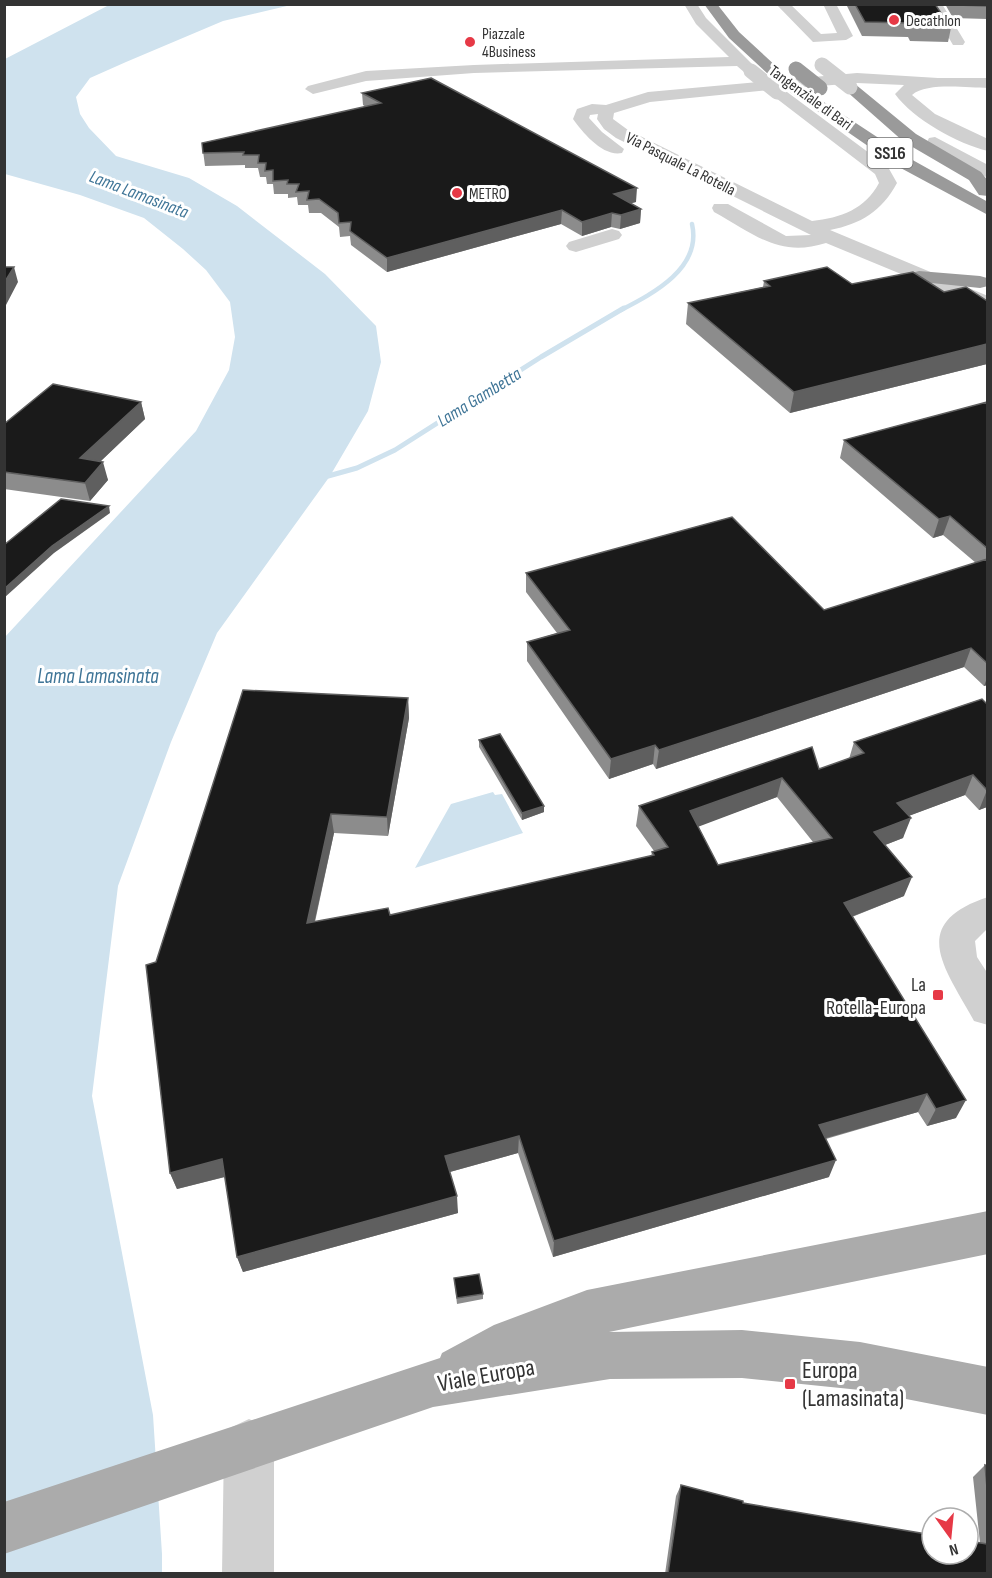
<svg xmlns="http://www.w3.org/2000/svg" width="992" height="1578" font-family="'Sofia Sans Condensed',sans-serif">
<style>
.water{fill:#cfe2ee}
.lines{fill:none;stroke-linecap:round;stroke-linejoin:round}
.stream-far1{stroke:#cfe2ee;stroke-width:4.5}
.stream{stroke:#cfe2ee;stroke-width:5}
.minor{fill:#d0d0d0;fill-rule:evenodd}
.major{fill:#ababab;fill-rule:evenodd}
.highway{fill:#9a9a9a;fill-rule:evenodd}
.minor-bridge{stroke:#d0d0d0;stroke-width:15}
.highway-bridge{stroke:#9a9a9a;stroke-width:15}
.wall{fill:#8c8c8c;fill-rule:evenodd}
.shaded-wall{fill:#5f5f5f}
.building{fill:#1a1a1a;stroke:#5f5f5f;stroke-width:1.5;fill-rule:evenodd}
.poi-dot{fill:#e63946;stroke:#fff;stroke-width:2}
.labels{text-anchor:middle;stroke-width:6;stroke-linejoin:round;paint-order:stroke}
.far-poi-label{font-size:16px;fill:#333;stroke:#fff;text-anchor:start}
.far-street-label{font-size:16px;fill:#333;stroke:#fff}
.shield{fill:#fff;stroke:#707070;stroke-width:1.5}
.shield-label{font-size:18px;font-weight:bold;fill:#333}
.far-water-label{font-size:18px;font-style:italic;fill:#3f7597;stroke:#fff}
.poi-label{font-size:20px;fill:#333;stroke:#fff;text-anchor:end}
.water-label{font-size:21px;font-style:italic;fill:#3f7597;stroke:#fff}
.near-poi-label{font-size:24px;fill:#333;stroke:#fff;text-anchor:start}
.near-street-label{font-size:24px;fill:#333;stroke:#fff}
</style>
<rect width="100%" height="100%" fill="#fff"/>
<path class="water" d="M109 5H291L223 21 126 62 90 78 76 97 80 114 89 128 116 156 189 178 237 206 325 274 376 326 381 362 368 411 330 476 217 633 171 742 118 886 92 1096 153 1415 162 1554V1573H5L4 638 196 431 229 370 235 337 230 302 206 270 183 249 144 218 80 195 5 174V59Z
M493 792 495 795 502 794 523 833 415 868 451 804Z"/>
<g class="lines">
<path class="stream-far1" d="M621 310C654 293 702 268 692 224"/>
<path class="stream" d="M321 478 357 468 395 450 541 357 624 308"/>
<path class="minor" d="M684 4H697L706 18 754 66 756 69 754 72H744L737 66 474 73 366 81 313 94 305 89 308 86 366 71 474 65 729 57 696 24Z
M776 4H790L821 34 837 33 823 4H836L853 36 846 40 813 42Z
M929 4H942L965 42 963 45H953Z
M857 73 938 78H988V88C968 88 927 82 912 95L935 114 988 139V151C958 144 913 119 895 94L904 85 857 83 783 89 888 167 897 183C882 211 861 224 830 230L988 296V310L826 243C779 258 754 234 714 212L712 208 714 204H728L786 236 811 235 616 138 604 129 597 119 598 114 590 115 589 118 602 132 624 149 622 153C603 157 583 133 573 119L577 109 592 104 606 105 648 92ZM770 90 772 95 875 174 879 183C865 209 841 218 812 221L628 130 613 119 614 113 650 102Z
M935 137 988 165V178L929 146 927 142 929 138Z
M612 229 619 231 622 235 619 239 576 252 569 250 566 246 569 242Z
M988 897V928L975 941 977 957 988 974V1025L974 1021C946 969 906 924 988 897Z
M249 1419 266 1427 274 1444V1574H222L224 1444 232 1427Z"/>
<path class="major" d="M988 1211V1254L609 1332 742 1330 860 1342 988 1367V1415L860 1390 742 1378 610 1379 433 1407 4 1554V1502L440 1358 442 1353 494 1325 587 1290Z"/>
<path class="highway" d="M704 4H717L739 32 778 68 780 71 778 74H768L729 38Z
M850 82 855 84 916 134 981 172 988 181V196L979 195 969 180 904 142 845 90 842 87 845 84Z
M796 85 801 87 909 158 988 202V215L897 166 791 93 788 90Z
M919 271 980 276 987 278 988 286 980 288 912 281 909 277 912 273Z"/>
<path class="minor-bridge" d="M822 65 850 87
M751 71 777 92"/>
<path class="highway-bridge" d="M796 69 820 88"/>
</g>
<path class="wall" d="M846 4H936V6L951 28 948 42 910 41 908 37 862 36Z
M945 4H987V19L953 18Z
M362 93 636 202 631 203 641 209 640 223 620 229 611 227 582 236 561 224 387 272 351 245 350 236 340 237 339 227 321 213H309L308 205H298L297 197 288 198V194H274L273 184H267L266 177H260L258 168H245V165L205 166 202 143 366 107 363 105Z
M764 281 852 284 944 292 987 301V364L790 413 686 324 688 303 763 287Z
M141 402 145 419 100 462 108 480 90 501 4 489V424Z
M987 402V685L984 686 964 667 656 769 653 764 609 779 527 661V642L557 633 526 592V573L824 610 976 563 943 535 933 538 840 458 844 440Z
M408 698 409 718 388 836 334 833 315 922 390 915 651 856 652 852 654 851 636 826 639 806 819 769 849 759 854 742 987 704V807L979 810 965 795 908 816 903 838 885 845 904 896 852 917 956 1118 927 1126 918 1112 826 1139 829 1177 553 1257 518 1153 450 1172 458 1213 243 1272 237 1257 225 1177 177 1189 170 1173 156 962ZM777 797 813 842 718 865 698 826Z
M479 740 544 806V812L522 820 479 747Z
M454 1278 483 1294V1299L457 1304Z
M985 1465 987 1466V1574H665L676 1496 681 1485 743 1503 980 1543 973 1477Z"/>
<path class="shaded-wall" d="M637 188 636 202 613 208 614 194Z
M641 209 640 223 620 229 621 215Z
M562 210 561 224 387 272V258Z
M612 213 611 227 582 236V222Z
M14 267 18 282 6 305 4 301V283Z
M987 344V364L790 413 794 392Z
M141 402 145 419 85 476 80 458Z
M103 462 108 480 90 501 85 483Z
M109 506 110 513 54 553 4 598V589L52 546Z
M950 516 943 535 933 538 939 519Z
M971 648 964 667 656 769 659 750Z
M987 678V685L984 686Z
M408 698 409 718 388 836 387 817Z
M655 745 653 764 609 779 611 759Z
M973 775 965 795 890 823 897 803Z
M782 778 777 797 687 831 690 811Z
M987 790V807L979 810Z
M544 806V812L522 820V813Z
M331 814 334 833 310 942 307 923Z
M911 818 903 838 867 852 874 832Z
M912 877 904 896 838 922 844 903Z
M927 1094 918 1112 812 1142 819 1125Z
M966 1100 956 1118 927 1126 936 1109Z
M519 1136 518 1153 446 1173 445 1156Z
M222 1159 228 1176 177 1189 170 1173Z
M836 1160 829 1177 553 1257 554 1241Z
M457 1196 458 1213 243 1272 237 1257Z"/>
<path class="building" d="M855 4H935L951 28 913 27 911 23 865 22Z
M956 4H987V6L956 5Z
M431 78 637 188 614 194 641 209 621 215 612 213 582 222 562 210 387 258 350 231 351 222 339 223 338 213 319 199 307 200 309 191 296 192 299 184H287L288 180 273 181V170L265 171 266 163H258L259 155H243L244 152 203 153 202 143 381 103 362 93Z
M4 267H14L4 283Z
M827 267 852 284 913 272 944 292 966 287 987 301V344L794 392 688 303 770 286 764 281Z
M53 384 141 402 80 458 103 462 85 483 4 472V424Z
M987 402V548L950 516 939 519 844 440Z
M61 499 109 506 52 546 4 589V545Z
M732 517 824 610 987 559V663L971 648 659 750 655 745 611 759 527 642 570 630 526 573Z
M243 690 408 698 387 817 331 814 307 923 388 908 390 915 654 855 652 852 668 847 639 806 812 747 819 769 864 753 854 742 982 699 987 704V790L973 775 897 803 911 818 874 832 912 877 844 903 966 1100 936 1109 927 1094 819 1125 836 1160 554 1241 519 1136 445 1156 457 1196 237 1257 222 1159 170 1173 146 965 156 962ZM782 778 832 838 718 865 690 811Z
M500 734 544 806 522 813 479 740Z
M479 1274 483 1294 457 1298 454 1278Z
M985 1465 987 1466V1488Z
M681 1485 743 1501V1503L932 1535V1554H968V1541L987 1544V1574H668Z"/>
<g class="poi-dot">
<circle cx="894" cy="20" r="6"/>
<circle cx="470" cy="42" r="6"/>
<circle cx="457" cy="193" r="6"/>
<rect x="932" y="989" width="12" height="12" rx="3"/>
<rect x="784" y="1378" width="12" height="12" rx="3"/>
</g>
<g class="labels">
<g class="far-poi-label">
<text x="906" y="26">Decathlon</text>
<text x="482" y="39">Piazzale<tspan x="482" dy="18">4Business</tspan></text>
<text x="469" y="199">METRO</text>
</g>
<g class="far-street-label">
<text transform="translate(811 97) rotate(36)" y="6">Tangenziale di Bari</text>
<text transform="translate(681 163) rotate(27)" y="6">Via Pasquale La Rotella</text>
</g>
<rect class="shield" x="867.5" y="138" width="45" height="30" rx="4.5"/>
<g class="shield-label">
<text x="890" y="159">SS16</text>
</g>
<g class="far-water-label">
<text transform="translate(139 194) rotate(21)" y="6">Lama Lamasinata</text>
<text transform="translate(479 397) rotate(-32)" y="6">Lama Gambetta</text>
</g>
<g class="poi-label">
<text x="926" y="991">La<tspan x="926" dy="23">Rotella-Europa</tspan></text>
</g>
<g class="water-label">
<text x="98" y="683">Lama Lamasinata</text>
</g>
<g class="near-poi-label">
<text x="802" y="1378">Europa<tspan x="802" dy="28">(Lamasinata)</tspan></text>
</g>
<g class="near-street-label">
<text transform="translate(486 1375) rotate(-10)" y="8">Viale Europa</text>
</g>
</g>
<rect width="992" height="1578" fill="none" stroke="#333333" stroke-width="12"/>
<g transform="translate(950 1536) rotate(165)"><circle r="28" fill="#ffffff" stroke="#adadad" stroke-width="1.5"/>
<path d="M0-4.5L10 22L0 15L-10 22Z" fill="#e63946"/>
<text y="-9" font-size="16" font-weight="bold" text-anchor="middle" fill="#333333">N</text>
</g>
</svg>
